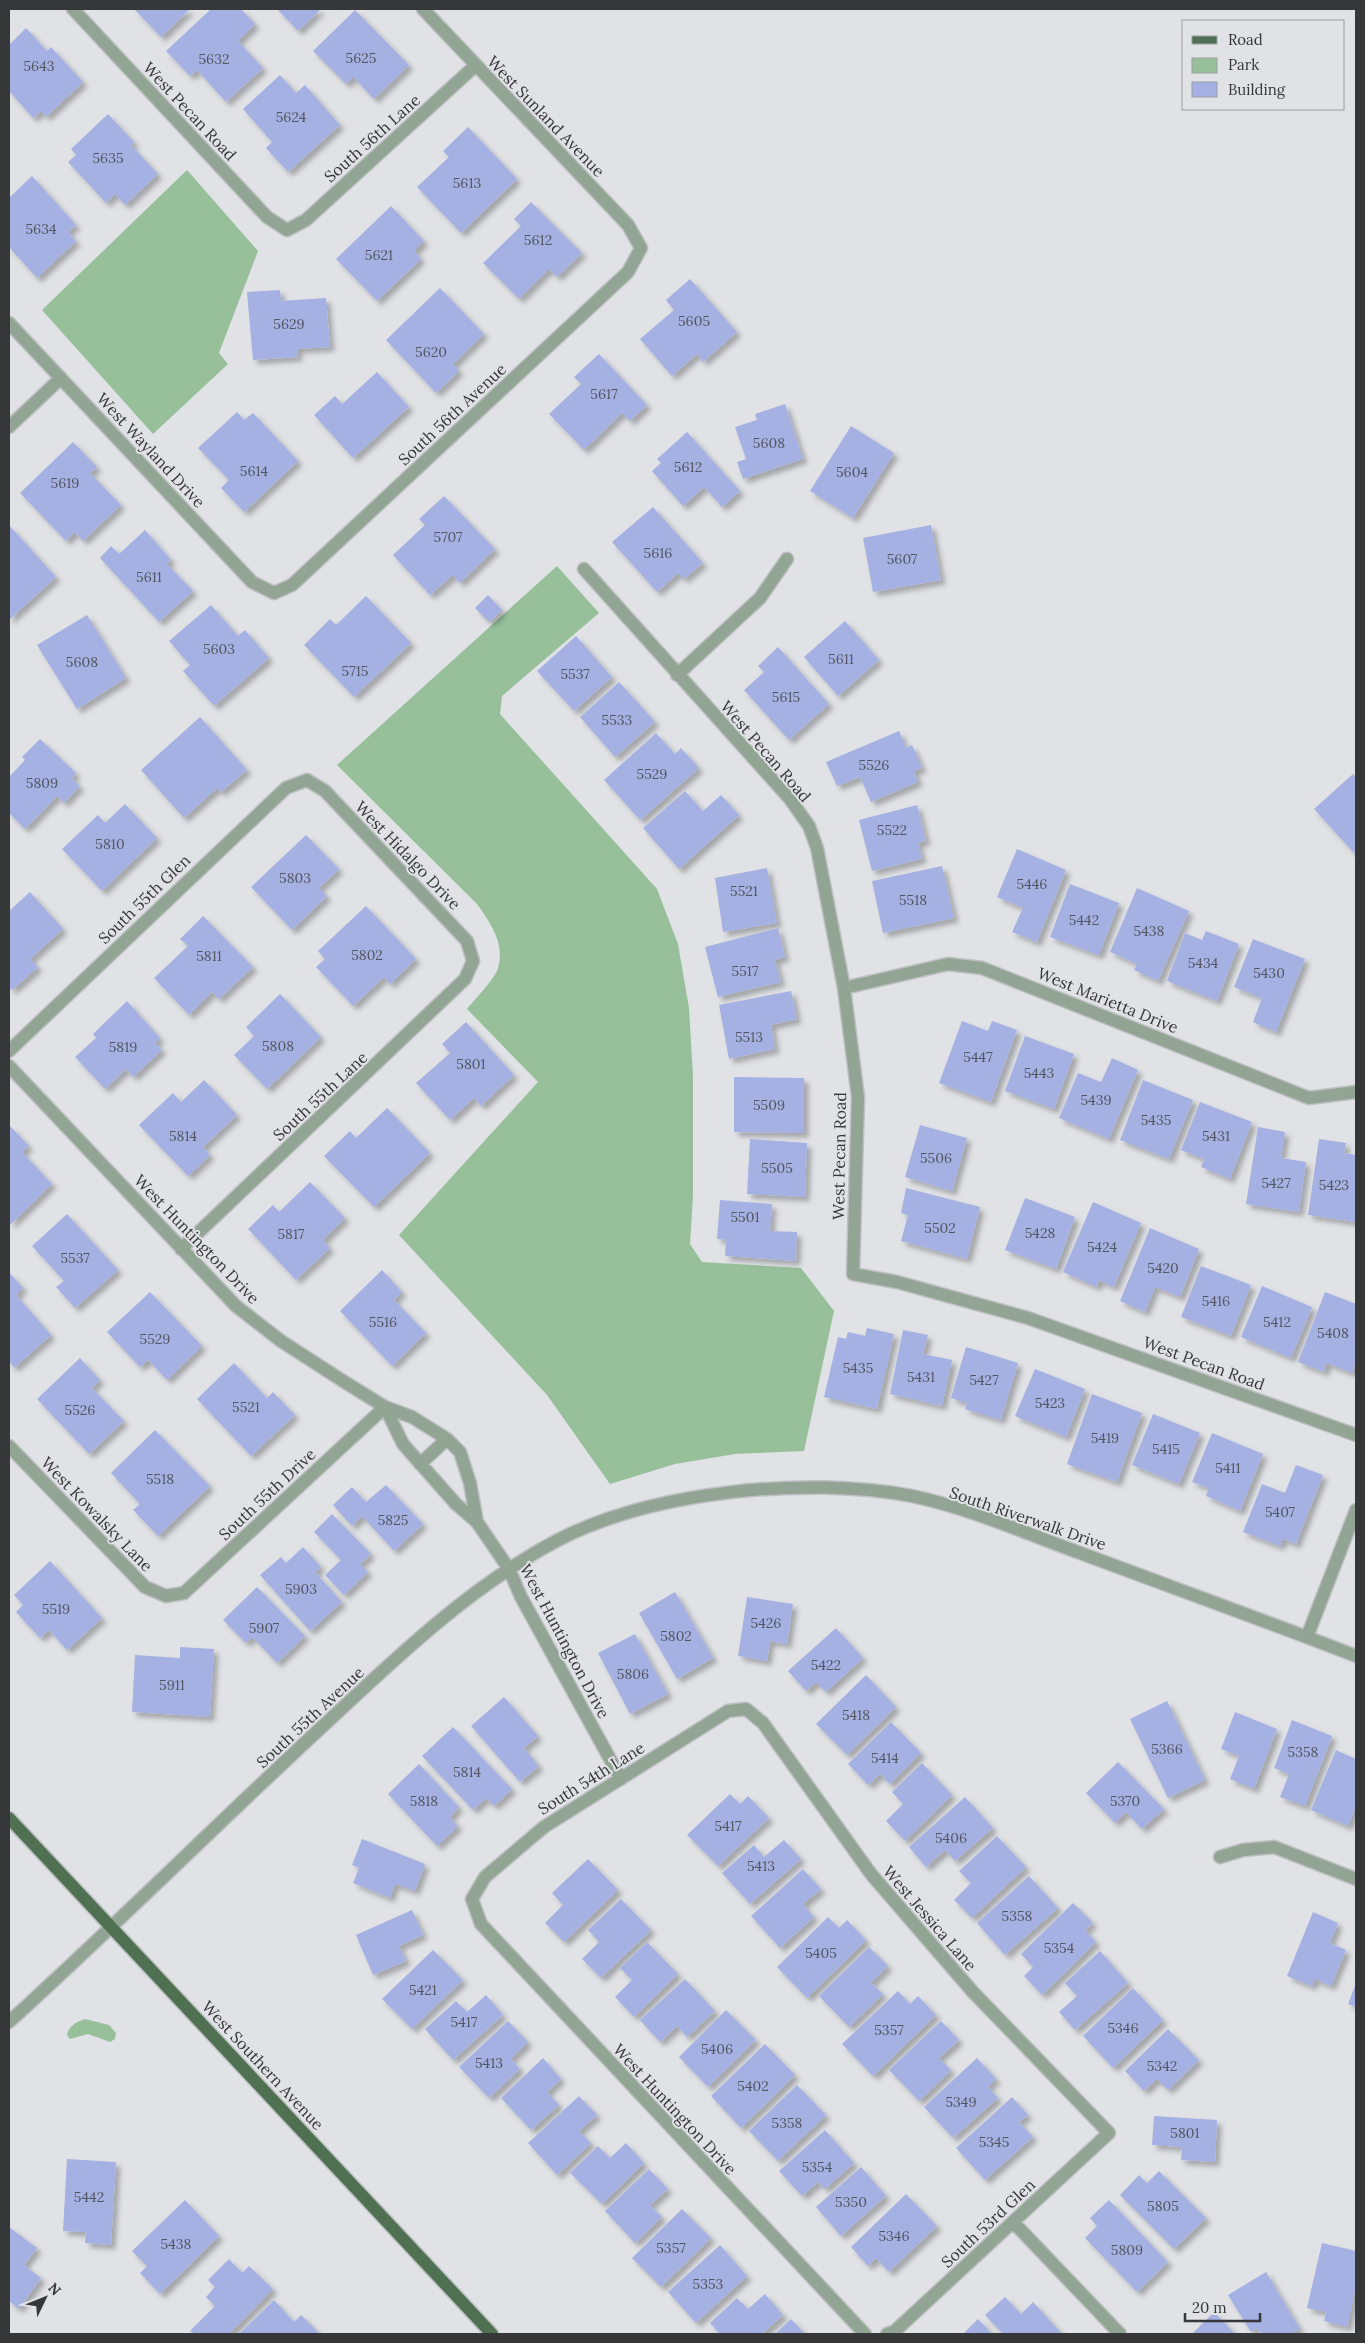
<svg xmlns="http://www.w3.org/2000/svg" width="1365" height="2343" font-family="Lora,serif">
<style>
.green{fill:#97bf9a}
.building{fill:#a5b1e2;filter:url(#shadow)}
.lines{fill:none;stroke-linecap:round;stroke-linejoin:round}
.minor-casing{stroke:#bec0c3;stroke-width:15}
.major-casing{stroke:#bec0c3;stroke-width:15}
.minor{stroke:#92a493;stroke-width:12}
.major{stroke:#4f7152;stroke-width:12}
.labels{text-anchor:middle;stroke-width:4;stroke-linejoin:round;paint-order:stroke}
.number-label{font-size:14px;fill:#525662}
.street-label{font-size:16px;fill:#363738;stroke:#e0e2e6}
</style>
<defs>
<filter id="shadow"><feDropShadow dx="4.5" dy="4.5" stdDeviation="2.5" flood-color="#0004"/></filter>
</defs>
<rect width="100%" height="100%" fill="#e0e2e6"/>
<path class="green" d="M187 170 258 251 219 353 228 364 153 434 42 310Z
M557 566 599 613 502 696 500 714 657 889 678 944 689 1008 693 1076V1196L690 1244 702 1262 801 1268 834 1311 804 1451 735 1454 675 1464 610 1484 547 1395 399 1235 538 1082 467 1009C475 999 495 979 498 968 505 943 491 924 477 904L337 765Z
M85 2019 109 2025 116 2033 115 2039 110 2042 88 2034 70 2039 67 2035C69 2025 77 2022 85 2019Z"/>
<path class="building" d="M134 9H190L161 37Z
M211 9H241L255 24 238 41 263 68 226 102 197 70 190 76 166 51Z
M277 9H321L298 31Z
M355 10 409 65 374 99 353 77 346 84 313 51Z
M26 28 47 51 51 47 83 82 46 117 41 111 33 118 9 91V45Z
M280 75 296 93 305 85 340 125 288 172 266 148 272 142 243 109Z
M108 114 134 142 131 145 158 174 125 205 115 194 106 203 68 162 76 155 71 149Z
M468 127 517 179 461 233 417 187 449 157 443 151Z
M32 176 76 225 68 232 76 241 37 278 9 247V198Z
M531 202 582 253 557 277 549 269 519 299 483 263 521 226 514 219Z
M391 206 424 241 414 251 421 259 377 301 336 259Z
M690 279 737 332 703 362 697 354 672 376 640 339 674 310 666 300Z
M440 288 484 334 453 364 459 371 436 393 386 340Z
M280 290 281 301 326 298 330 347 297 349 298 357 253 360 247 292Z
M599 354 647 405 630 421 622 413 584 450 549 414 581 384 574 377Z
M377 372 409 407 353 458 314 415 335 396 342 404Z
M785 404 803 459 743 479 737 462 746 459 735 427 757 420 755 414Z
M237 412 244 420 253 413 298 461 244 512 221 488 229 480 198 448Z
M851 426 894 453 853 518 810 491Z
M687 432 740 491 722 507 704 487 683 506 652 471 661 463 657 459Z
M73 442 97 467 90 473 121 505 83 541 75 532 66 541 20 493Z
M444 496 495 549 460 583 453 575 430 595 393 555 425 525 419 519Z
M653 507 703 563 684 579 678 573 657 592 612 542Z
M9 525 56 577 9 620Z
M931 525 941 580 873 592 863 538Z
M145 530 171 560 167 564 193 591 159 622 100 558 111 546 119 554Z
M488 595 502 610 489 622 475 608Z
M366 596 411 643 354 697 304 645 330 619 336 625Z
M211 605 238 636 245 630 269 658 214 706 183 671 190 665 169 641Z
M87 615 126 678 77 709 37 645Z
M845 621 879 660 838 696 804 657Z
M576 636 612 677 574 711 537 671Z
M778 647 829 704 789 740 744 690 764 672 758 666Z
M619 682 655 722 615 757 580 717Z
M200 717 247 770 221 792 217 788 184 818 141 770Z
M899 731 906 748 912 745 922 768 914 771 918 782 871 802 860 777 837 786 826 762Z
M656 733 675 754 681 748 699 768 640 820 604 780Z
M40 739 76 773 72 779 80 786 64 803 57 796 25 829 9 813V777L25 760 22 757Z
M1353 774 1356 778V855L1314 809Z
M685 791 703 811 721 795 739 815 679 869 643 828Z
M125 804 157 838 102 891 62 849 98 815 105 823Z
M917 805 926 841 918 843 922 859 872 871 859 820Z
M306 835 339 869 319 888 327 896 292 930 251 887Z
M1017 849 1066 870 1037 942 1012 932 1023 908 997 897Z
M942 866 954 918 883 933 872 881Z
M767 868 777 923 723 932 715 878Z
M1070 884 1119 903 1099 955 1050 937Z
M1137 888 1189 911 1158 981 1134 970 1137 964 1110 952Z
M30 892 63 929 30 959 38 967 12 990 9 987V911Z
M366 906 416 959 390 984 384 977 353 1006 316 967 325 959 318 951Z
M203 916 253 967 219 999 212 992 189 1015 154 978 188 946 180 939Z
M778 928 785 957 775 960 781 982 718 997 705 947Z
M1206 931 1239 944 1217 1001 1167 981 1185 933 1202 940Z
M1253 939 1305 959 1276 1032 1253 1022 1262 998 1234 987Z
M791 991 797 1019 771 1025 775 1049 729 1059 719 1005Z
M280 994 321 1037 267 1089 234 1055 254 1036 246 1027Z
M127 1001 160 1038 155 1043 162 1050 133 1077 126 1069 105 1089 75 1057 96 1038 93 1034Z
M962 1021 988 1031 992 1021 1017 1030 991 1102 939 1083Z
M466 1022 514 1075 481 1106 474 1098 450 1120 416 1083 450 1053 442 1044Z
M1025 1036 1074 1054 1054 1109 1005 1091Z
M1112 1058 1138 1070 1109 1139 1059 1118 1078 1073 1101 1082Z
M734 1077 804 1078V1133L734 1132Z
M204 1080 237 1115 203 1147 210 1155 188 1176 139 1125 173 1093 181 1102Z
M1143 1080 1193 1100 1169 1159 1120 1140Z
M1200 1102 1252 1122 1230 1179 1201 1167 1204 1159 1181 1150Z
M387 1108 430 1153 374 1207 324 1156 350 1131 356 1138Z
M9 1125 29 1146 22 1152 52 1184 10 1225Z
M920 1125 967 1138 952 1191 905 1177Z
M1258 1127 1285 1132 1281 1158 1306 1162 1299 1212 1246 1204Z
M750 1139 807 1143 805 1197 747 1194Z
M1319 1139 1346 1143 1344 1153 1356 1155V1222L1308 1215Z
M310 1182 345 1218 323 1240 330 1248 296 1280 248 1229 273 1205 279 1212Z
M906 1188 980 1207 967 1259 901 1241 908 1215 901 1213Z
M1025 1198 1075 1217 1056 1269 1005 1250Z
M720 1200 772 1204 770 1231 797 1232 796 1261 725 1256 726 1240 717 1239Z
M1093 1202 1141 1223 1114 1287 1099 1280 1097 1287 1063 1272Z
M67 1214 118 1270 75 1308 56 1287 64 1281 32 1246Z
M1150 1228 1199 1249 1180 1297 1155 1287 1145 1312 1120 1301Z
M1201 1266 1251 1285 1231 1336 1181 1317Z
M382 1270 402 1292 394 1300 426 1333 392 1366 340 1311Z
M9 1272 23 1288 16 1295 51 1335 14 1368 9 1361Z
M1262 1286 1312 1307 1291 1358 1241 1337Z
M150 1292 202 1346 167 1380 148 1360 140 1367 107 1332Z
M1325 1292 1356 1304V1363L1352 1373 1327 1363 1324 1372 1298 1362Z
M867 1328 894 1334 877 1409 824 1397 838 1337 846 1339 848 1332 865 1336Z
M903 1330 928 1335 923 1354 952 1360 942 1406 890 1394Z
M966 1347 1018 1363 1001 1420 965 1409 967 1403 951 1398Z
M80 1358 100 1380 92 1388 124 1421 89 1454 37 1399Z
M234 1363 267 1398 273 1392 295 1415 251 1456 197 1399Z
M1035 1369 1085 1389 1066 1437 1015 1416Z
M1092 1394 1142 1413 1117 1482 1067 1464Z
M1153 1414 1200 1433 1179 1484 1132 1465Z
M155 1430 210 1486 158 1536 133 1510 140 1504 111 1473Z
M1212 1433 1263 1454 1240 1511 1206 1496 1209 1488 1192 1482Z
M1296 1465 1323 1475 1296 1544 1283 1539 1280 1546 1243 1532 1262 1484 1285 1493Z
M386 1485 423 1524 394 1551 362 1516 352 1526 333 1505 352 1487 366 1502Z
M332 1514 371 1554 360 1564 368 1572 344 1595 325 1575 341 1560 314 1532Z
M303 1547 321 1567 315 1572 342 1602 310 1631 260 1575 281 1557 286 1563Z
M50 1561 102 1618 67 1650 49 1630 40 1638 16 1612 23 1605 14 1595Z
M257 1587 305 1636 277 1663 252 1637 246 1643 223 1620Z
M675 1592 713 1658 677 1679 639 1613Z
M747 1597 793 1604 787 1644 770 1641 767 1661 738 1656Z
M836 1628 863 1658 826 1692 816 1682 806 1691 788 1671Z
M635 1634 668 1694 630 1714 598 1653Z
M180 1647 214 1649 210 1717 132 1712 135 1655 180 1658Z
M866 1675 896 1707 847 1755 816 1724Z
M504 1697 538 1736 524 1748 539 1766 520 1782 471 1726Z
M1167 1701 1205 1780 1168 1798 1130 1719Z
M1235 1712 1277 1729 1254 1789 1230 1779 1239 1756 1221 1749Z
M1292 1720 1332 1736 1305 1806 1280 1797 1289 1774 1274 1768Z
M891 1722 921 1753 890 1784 880 1774 868 1785 848 1764Z
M453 1727 512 1789 494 1806 486 1798 473 1810 422 1756Z
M1336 1750 1356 1759V1806L1348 1826 1311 1810Z
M1118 1762 1164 1809 1142 1829 1126 1812 1115 1823 1086 1793Z
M922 1763 952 1795 905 1841 886 1821 903 1804 892 1792Z
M419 1764 459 1807 450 1817 458 1826 437 1846 388 1794Z
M730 1794 740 1804 748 1796 769 1818 718 1866 687 1835Z
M965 1797 993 1828 955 1861 945 1850 926 1867 909 1847Z
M997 1836 1026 1867 972 1918 954 1900 971 1883 959 1871Z
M362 1839 425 1864 415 1891 395 1884 390 1898 353 1883 359 1868 352 1865Z
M784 1840 801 1859 750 1904 722 1873 754 1845 764 1857Z
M588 1859 618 1890 564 1942 545 1923 563 1905 552 1893Z
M803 1869 821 1889 803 1904 814 1917 780 1948 751 1916Z
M1029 1876 1058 1908 1005 1955 977 1923Z
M621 1899 651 1930 601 1978 582 1959 599 1942 588 1930Z
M1073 1903 1093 1923 1085 1930 1096 1942 1042 1995 1024 1976 1033 1967 1021 1954Z
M412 1910 423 1935 399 1946 406 1961 373 1975 356 1935Z
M1313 1912 1338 1923 1330 1943 1346 1950 1331 1986 1315 1979 1312 1986 1287 1976Z
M828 1917 839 1928 847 1920 866 1940 807 1998 777 1967Z
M647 1942 678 1974 634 2017 615 1997 632 1980 620 1968Z
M869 1947 888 1966 871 1983 883 1994 849 2027 819 1996Z
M433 1950 463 1980 412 2029 382 1999Z
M1100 1951 1128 1983 1075 2030 1059 2012 1077 1996 1065 1983Z
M685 1979 715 2011 687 2037 677 2026 660 2042 640 2020Z
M1356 1983V2007L1348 2004Z
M1133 1988 1163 2020 1113 2068 1083 2036Z
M898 1991 910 2004 918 1996 936 2015 873 2076 842 2044Z
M486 1995 503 2015 453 2060 425 2029 456 2001 467 2012Z
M726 2010 756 2040 708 2087 679 2057Z
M508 2021 528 2042 511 2059 520 2069 489 2098 459 2067Z
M941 2021 959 2040 939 2058 951 2070 919 2101 889 2070Z
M1168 2029 1199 2060 1168 2090 1157 2079 1144 2091 1125 2071Z
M765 2044 795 2075 741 2128 711 2096Z
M543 2058 561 2079 547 2092 559 2105 531 2130 501 2098Z
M977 2058 996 2079 988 2087 998 2098 953 2138 924 2107Z
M797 2085 826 2115 778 2161 749 2131Z
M579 2096 597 2115 579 2131 591 2143 557 2175 528 2143Z
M1012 2097 1028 2115 1019 2122 1033 2137 985 2180 956 2148Z
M1154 2116 1217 2120 1215 2162 1181 2160 1182 2147 1152 2145Z
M825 2130 854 2163 825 2189 818 2182 802 2196 779 2171Z
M626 2143 644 2163 602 2204 570 2173 598 2146 610 2158Z
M67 2159 116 2162 111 2245 85 2243 86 2232 63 2231Z
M861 2167 886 2196 841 2236 816 2207Z
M649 2169 668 2189 650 2205 662 2217 635 2243 605 2211Z
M1159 2171 1206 2218 1174 2249 1120 2195 1139 2175 1147 2183Z
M906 2194 937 2226 889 2272 876 2258 868 2266 851 2247Z
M185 2200 219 2236 160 2294 140 2273 147 2266 132 2251Z
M1109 2200 1168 2262 1137 2292 1085 2238 1097 2226 1090 2218Z
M682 2209 711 2238 661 2287 632 2258Z
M9 2227 37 2248 24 2265 41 2278 19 2309 9 2301Z
M1322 2243 1356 2251V2287L1347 2327 1324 2321 1326 2312 1307 2308Z
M720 2245 747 2276 696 2323 668 2292Z
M229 2259 242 2273 249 2266 273 2289 229 2334H194L190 2331 215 2306 206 2297 215 2287 208 2280Z
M1266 2272 1300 2329 1290 2334H1261L1257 2328 1251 2332 1228 2295Z
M765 2294 783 2315 762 2334H720L710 2323 737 2298 748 2309Z
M1005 2297 1021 2314 1033 2302 1062 2334H1003L985 2315Z
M274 2300 294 2322 301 2315 320 2334H239Z
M1214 2312 1235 2334H1192Z
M791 2319 805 2334H775Z
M978 2319 992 2334H963Z"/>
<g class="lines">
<g class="minor-casing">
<path id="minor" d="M73 9 267 217 287 230 306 220 476 65
M9 323 252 582 274 593 292 585 628 272 641 248 628 225 423 9
M9 427 61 378
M584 569 790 799 809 826 817 848 844 988 858 1097 853 1274 897 1282 1028 1318 1356 1435
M677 675 760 598 787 559
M844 988 948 964 982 968 1309 1098 1356 1092
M9 1051 286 788 307 780 325 791 467 941 473 961 465 979 181 1249
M9 1066 236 1306 281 1341 343 1381 385 1407 412 1417 447 1439 460 1452 470 1483 477 1522
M385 1407 403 1444 456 1504 477 1522 509 1569 521 1597 621 1779
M9 1446 145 1587 166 1596 184 1593 385 1407
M420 1464 447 1439
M1307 1637 1356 1510
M1220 1857 1243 1850 1274 1847 1356 1879
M9 2022C116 1925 218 1823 324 1725 396 1658 469 1587 558 1540 653 1491 807 1476 912 1496 970 1508 1027 1534 1083 1554 1174 1588 1266 1621 1356 1656
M1013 2222 1120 2334
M865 2334 481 1924 472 1899 485 1877 544 1827 728 1711 746 1709 763 1723 871 1874 972 1991 1109 2133 895 2331 887 2334"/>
</g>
<g class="major-casing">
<path id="major" d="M9 1818 492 2334"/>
</g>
<use href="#minor" class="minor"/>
<use href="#major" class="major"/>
</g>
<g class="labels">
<g class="number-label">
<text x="361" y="63">5625</text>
<text x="214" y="64">5632</text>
<text x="39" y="71">5643</text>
<text x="291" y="122">5624</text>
<text x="108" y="163">5635</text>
<text x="467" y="188">5613</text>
<text x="41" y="234">5634</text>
<text x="538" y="245">5612</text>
<text x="379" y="260">5621</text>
<text x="694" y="326">5605</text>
<text x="289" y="329">5629</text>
<text x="431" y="357">5620</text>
<text x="604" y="399">5617</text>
<text x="769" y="448">5608</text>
<text x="688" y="472">5612</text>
<text x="254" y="476">5614</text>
<text x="852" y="477">5604</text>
<text x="65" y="488">5619</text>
<text x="448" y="542">5707</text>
<text x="658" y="558">5616</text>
<text x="902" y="564">5607</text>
<text x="149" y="582">5611</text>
<text x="219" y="654">5603</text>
<text x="841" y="664">5611</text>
<text x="82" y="667">5608</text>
<text x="355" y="676">5715</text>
<text x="575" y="679">5537</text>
<text x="786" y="702">5615</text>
<text x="617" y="725">5533</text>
<text x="874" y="770">5526</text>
<text x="652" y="779">5529</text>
<text x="42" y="788">5809</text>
<text x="892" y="835">5522</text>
<text x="110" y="849">5810</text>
<text x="295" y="883">5803</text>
<text x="1032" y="889">5446</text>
<text x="744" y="896">5521</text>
<text x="913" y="905">5518</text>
<text x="1084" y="925">5442</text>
<text x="1149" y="936">5438</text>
<text x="367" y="960">5802</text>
<text x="209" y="961">5811</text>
<text x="1203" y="968">5434</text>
<text x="745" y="976">5517</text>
<text x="1269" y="978">5430</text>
<text x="749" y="1042">5513</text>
<text x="278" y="1051">5808</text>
<text x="123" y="1052">5819</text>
<text x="978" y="1062">5447</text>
<text x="471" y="1069">5801</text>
<text x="1039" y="1078">5443</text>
<text x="1096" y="1105">5439</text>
<text x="769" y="1110">5509</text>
<text x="1156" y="1125">5435</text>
<text x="183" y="1141">5814</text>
<text x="1216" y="1141">5431</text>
<text x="936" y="1163">5506</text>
<text x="777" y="1173">5505</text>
<text x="1276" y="1188">5427</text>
<text x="1334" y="1190">5423</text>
<text x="745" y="1222">5501</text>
<text x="940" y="1233">5502</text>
<text x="1040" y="1238">5428</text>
<text x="291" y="1239">5817</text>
<text x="1102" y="1252">5424</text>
<text x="75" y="1263">5537</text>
<text x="1163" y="1273">5420</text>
<text x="1216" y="1306">5416</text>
<text x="383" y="1327">5516</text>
<text x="1277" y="1327">5412</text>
<text x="1333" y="1338">5408</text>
<text x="155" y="1344">5529</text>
<text x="858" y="1373">5435</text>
<text x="921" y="1382">5431</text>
<text x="984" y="1385">5427</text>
<text x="1050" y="1408">5423</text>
<text x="246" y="1412">5521</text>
<text x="80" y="1415">5526</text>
<text x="1105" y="1443">5419</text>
<text x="1166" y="1454">5415</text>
<text x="1228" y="1473">5411</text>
<text x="160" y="1484">5518</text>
<text x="1280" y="1517">5407</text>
<text x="393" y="1525">5825</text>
<text x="301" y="1594">5903</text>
<text x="56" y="1614">5519</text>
<text x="766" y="1628">5426</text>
<text x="264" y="1633">5907</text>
<text x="676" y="1641">5802</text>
<text x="826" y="1670">5422</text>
<text x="633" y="1679">5806</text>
<text x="172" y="1690">5911</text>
<text x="856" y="1720">5418</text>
<text x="1167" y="1754">5366</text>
<text x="1303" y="1757">5358</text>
<text x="885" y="1763">5414</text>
<text x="467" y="1777">5814</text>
<text x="424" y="1806">5818</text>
<text x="1125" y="1806">5370</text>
<text x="728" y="1831">5417</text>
<text x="951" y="1843">5406</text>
<text x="761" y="1871">5413</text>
<text x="1017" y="1921">5358</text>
<text x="1059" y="1953">5354</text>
<text x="821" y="1958">5405</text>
<text x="423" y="1995">5421</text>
<text x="464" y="2027">5417</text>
<text x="1123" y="2033">5346</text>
<text x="889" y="2035">5357</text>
<text x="717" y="2054">5406</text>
<text x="489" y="2068">5413</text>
<text x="1162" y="2071">5342</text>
<text x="753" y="2091">5402</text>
<text x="961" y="2107">5349</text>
<text x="787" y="2128">5358</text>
<text x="1185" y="2138">5801</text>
<text x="994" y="2147">5345</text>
<text x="817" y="2172">5354</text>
<text x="89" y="2202">5442</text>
<text x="851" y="2207">5350</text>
<text x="1163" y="2211">5805</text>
<text x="894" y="2241">5346</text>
<text x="176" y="2249">5438</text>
<text x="671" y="2253">5357</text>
<text x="1127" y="2255">5809</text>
<text x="708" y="2289">5353</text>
</g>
<g class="street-label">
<text transform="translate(190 111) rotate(47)" y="6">West Pecan Road</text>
<text transform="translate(546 116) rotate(46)" y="6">West Sunland Avenue</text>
<text transform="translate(372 138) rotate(-42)" y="6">South 56th Lane</text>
<text transform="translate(452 414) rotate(-43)" y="6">South 56th Avenue</text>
<text transform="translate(151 450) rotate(47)" y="6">West Wayland Drive</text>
<text transform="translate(766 751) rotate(49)" y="6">West Pecan Road</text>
<text transform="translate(408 855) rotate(46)" y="6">West Hidalgo Drive</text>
<text transform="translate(144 899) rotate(-44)" y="6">South 55th Glen</text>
<text transform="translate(1108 1000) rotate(22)" y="6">West Marietta Drive</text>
<text transform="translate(320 1096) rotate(-43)" y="6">South 55th Lane</text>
<text transform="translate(839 1156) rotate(-89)" y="6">West Pecan Road</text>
<text transform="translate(197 1239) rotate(46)" y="6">West Huntington Drive</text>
<text transform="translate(1204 1363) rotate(20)" y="6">West Pecan Road</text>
<text transform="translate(267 1494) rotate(-43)" y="6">South 55th Drive</text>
<text transform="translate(97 1514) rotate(46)" y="6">West Kowalsky Lane</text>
<text transform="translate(1028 1518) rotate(19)" y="6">South Riverwalk Drive</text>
<text transform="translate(565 1641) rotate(62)" y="6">West Huntington Drive</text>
<text transform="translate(310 1717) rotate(-43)" y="6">South 55th Avenue</text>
<text transform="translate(591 1778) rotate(-32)" y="6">South 54th Lane</text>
<text transform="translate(930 1918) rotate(49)" y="6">West Jessica Lane</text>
<text transform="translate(263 2065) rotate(47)" y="6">West Southern Avenue</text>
<text transform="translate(675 2109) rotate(47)" y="6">West Huntington Drive</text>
<text transform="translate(988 2223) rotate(-43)" y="6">South 53rd Glen</text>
</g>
</g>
<rect width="1365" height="2343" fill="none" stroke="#363738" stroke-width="20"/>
<rect x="1182" y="20" width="162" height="90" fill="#e0e2e6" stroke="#9c9ea0"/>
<rect x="1192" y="36" width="25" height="8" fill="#4f7152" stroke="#9c9ea0"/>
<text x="1228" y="45" font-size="15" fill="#363738">Road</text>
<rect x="1192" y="58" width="25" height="15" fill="#97bf9a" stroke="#9c9ea0"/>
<text x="1228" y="70" font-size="15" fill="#363738">Park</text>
<rect x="1192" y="82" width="25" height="15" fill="#a5b1e2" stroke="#9c9ea0"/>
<text x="1228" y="95" font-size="15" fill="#363738">Building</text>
<g transform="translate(45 2298) rotate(47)" stroke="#e0e2e6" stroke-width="4" paint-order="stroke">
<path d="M0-4L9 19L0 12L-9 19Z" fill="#363738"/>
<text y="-8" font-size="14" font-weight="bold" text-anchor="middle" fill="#363738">N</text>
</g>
<path d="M1185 2313v8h75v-8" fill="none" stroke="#363738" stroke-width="2.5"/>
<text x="1192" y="2313" font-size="15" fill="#363738" stroke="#e0e2e6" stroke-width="4" paint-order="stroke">20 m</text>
</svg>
